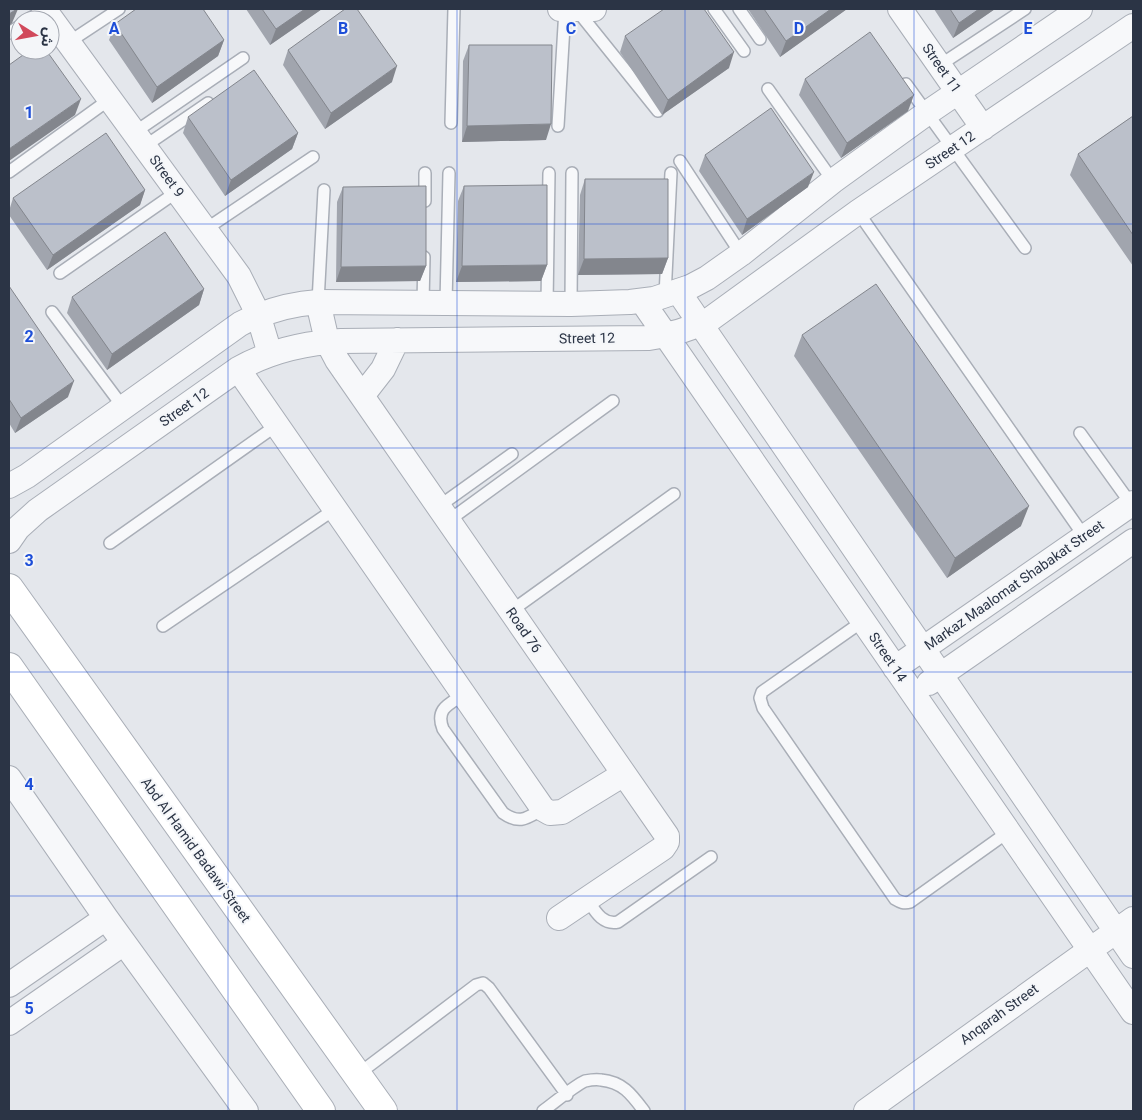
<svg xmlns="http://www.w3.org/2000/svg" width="1142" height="1120" font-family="Roboto,'Noto Sans Arabic',sans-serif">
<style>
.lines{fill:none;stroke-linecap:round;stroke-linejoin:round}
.service-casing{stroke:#a9aeb7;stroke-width:14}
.minor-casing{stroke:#a9aeb7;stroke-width:26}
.secondary-casing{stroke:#a9aeb7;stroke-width:30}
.service{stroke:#f7f8fa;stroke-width:11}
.minor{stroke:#f7f8fa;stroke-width:24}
.secondary{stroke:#fff;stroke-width:28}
.wall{fill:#a1a5ae}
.shaded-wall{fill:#83868d}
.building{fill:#bbc0ca;stroke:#83868d}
.grid{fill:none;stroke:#1d4ed8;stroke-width:1;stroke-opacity:0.55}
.labels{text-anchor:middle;stroke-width:4;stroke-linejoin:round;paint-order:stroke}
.street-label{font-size:14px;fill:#2b3445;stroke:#f4f6f9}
.grid-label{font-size:16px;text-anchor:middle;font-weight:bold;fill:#1d4ed8;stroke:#f4f6f9;stroke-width:4;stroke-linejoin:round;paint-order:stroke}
</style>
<rect width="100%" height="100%" fill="#e4e7ec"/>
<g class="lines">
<g class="service-casing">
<path id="service" d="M576 9 658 111
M714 9 744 51
M739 9 760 39
M28 20 45 9
M9 33 20 26
M69 42 119 9
M940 65 1025 9
M906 84 1025 248
M768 89 833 181
M451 123 454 9
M558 126 565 9
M135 132 243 58
M145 146 208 103
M680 161 741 254
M9 172 110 99
M425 201V173
M858 212 1084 536
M206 229 313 157
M60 273 178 191
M665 296 671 173
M318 302 324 190
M423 303 424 257
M446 303 449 173
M547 304 549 173
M571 304 572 173
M52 312 123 407
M1080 433 1131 504
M438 507 512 454
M448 521 613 401
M110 543 277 425
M511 611 674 494
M863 621 762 692 760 698 763 708 895 899C900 902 904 904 910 902L1008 832
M163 626 335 509
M463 695C449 704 435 709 443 729L503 813C520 825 527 818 543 809
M587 899C595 911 602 925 618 922L711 857
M357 1075 476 985 483 983 489 988 567 1095
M543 1111C554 1103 574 1086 585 1081 590 1080 596 1079 601 1080 623 1082 632 1095 644 1111"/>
</g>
<g class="minor-casing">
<path id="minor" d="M44 9 239 276 258 314 270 354
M560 9H594
M900 9 983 128
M678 291 1133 956
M642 301 1133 1012
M318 302 327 341 337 360 667 836V842L663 848 559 918
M238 369 543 809 550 813 562 812 624 774
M362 396 383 369 397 340
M9 486 27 476 240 324C265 311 289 304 318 302L571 304 630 302 654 299 690 287 707 278 741 254 833 181 927 113 1080 9
M9 541 18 528 38 510 238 369C270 351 304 343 341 341L648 338C670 335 689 330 709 320L858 212 1133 26
M895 668 1133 503
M929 683 1133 541
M9 778 106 918 246 1111
M9 985 106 918
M9 1023 124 943
M866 1111 1133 919"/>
</g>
<g class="secondary-casing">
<path id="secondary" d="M9 588 383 1111
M9 667 321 1111"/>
</g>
<use href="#service" class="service"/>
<use href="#minor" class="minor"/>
<use href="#secondary" class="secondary"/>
</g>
<path class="wall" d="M246 9H322L270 45Z
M748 9H847L780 57Z
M934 9H995L953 38Z
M115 24 224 40 218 56 152 103 109 40Z
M625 36 729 68 662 115 620 52Z
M469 45 546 140 462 142 463 61Z
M288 50 392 82 325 129 283 65Z
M805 79 908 111 841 158 799 95Z
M1133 116V266L1070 175 1078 154Z
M188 117 298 133 292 149 225 196 183 133Z
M705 155 808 187 742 235 699 171Z
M585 179 668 258 662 274 578 275 580 195Z
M464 186 547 265 541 281 456 282 458 201Z
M343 187 426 266 420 281 336 282 337 202Z
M145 190 140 205 47 270 9 215V211L13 198Z
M9 286 68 397 15 433 9 423Z
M204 289 199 305 107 370 67 313 72 297Z
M802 335 1021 526 947 578 794 356Z"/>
<path class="shaded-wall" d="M17 9H18L12 23 9 26V14Z
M305 9H322L270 45 276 29Z
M831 9H847L780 57 786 41Z
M979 9H995L953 38 959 23Z
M224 40 218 56 152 103 157 87Z
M734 52 729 68 662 115 668 100Z
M397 66 392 82 325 129 331 113Z
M914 95 908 111 841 158 847 143Z
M81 99 75 115 9 161V149Z
M551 124 546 140 462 142 467 126Z
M298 133 292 149 225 196 231 180Z
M814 172 808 187 742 235 747 219Z
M145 190 140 205 47 270 53 255Z
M668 258 662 274 578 275 584 259Z
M547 265 541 281 456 282 462 266Z
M426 266 420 281 336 282 341 267Z
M204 289 199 305 107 370 112 354Z
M74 381 68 397 15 433 21 418Z
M1029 506 1021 526 947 578 955 558Z"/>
<path class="building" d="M9 9H17L9 14Z
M136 9H203L224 40 157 87 115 24Z
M262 9H305L276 29Z
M345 9H357L397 66 331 113 288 50Z
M664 9H704L734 52 668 100 625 36Z
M764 9H831L786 41Z
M950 9H979L959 23Z
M870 32 914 95 847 143 805 79Z
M469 45H552L551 124 467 126Z
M30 50H46L81 99 9 149V65Z
M254 70 298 133 231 180 188 117Z
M771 108 814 172 747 219 705 155Z
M1133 116V235L1078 154Z
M106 133 145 190 53 255 13 198Z
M585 179H668V258L584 259Z
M547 185V265L462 266 464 186Z
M426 186V266L341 267 343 187Z
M165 232 204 289 112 354 72 297Z
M876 284 1029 506 955 558 802 335Z
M9 286 74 381 21 418 9 399Z"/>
<path class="grid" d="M228 9V1111M457 9V1111M685 9V1111M914 9V1111M9 224H1133M9 448H1133M9 672H1133M9 896H1133"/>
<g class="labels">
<g class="street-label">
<text transform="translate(942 68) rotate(55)" y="5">Street 11</text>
<text transform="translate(950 150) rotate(-34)" y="5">Street 12</text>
<text transform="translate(167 176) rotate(54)" y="5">Street 9</text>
<text transform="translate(587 338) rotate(-1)" y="5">Street 12</text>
<text transform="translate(184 407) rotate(-35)" y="5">Street 12</text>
<text transform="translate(1014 585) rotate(-35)" y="5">Markaz Maalomat Shabakat Street</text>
<text transform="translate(524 630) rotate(55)" y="5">Road 76</text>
<text transform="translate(888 657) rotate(56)" y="5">Street 14</text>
<text transform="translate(196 850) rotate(54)" y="5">Abd Al Hamid Badawi Street</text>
<text transform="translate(999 1014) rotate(-36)" y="5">Anqarah Street</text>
</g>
</g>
<g class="grid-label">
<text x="114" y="34">A</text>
<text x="343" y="34">B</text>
<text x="571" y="34">C</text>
<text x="799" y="34">D</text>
<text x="1028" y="34">E</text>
<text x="29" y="118">1</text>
<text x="29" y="342">2</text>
<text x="29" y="566">3</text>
<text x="29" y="790">4</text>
<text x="29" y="1014">5</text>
</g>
<rect width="1142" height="1120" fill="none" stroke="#2b3445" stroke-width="20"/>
<g transform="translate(35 35) rotate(101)"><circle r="24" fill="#f4f6f9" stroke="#a4a8b1"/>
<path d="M0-4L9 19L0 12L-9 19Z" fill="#d1495b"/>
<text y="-8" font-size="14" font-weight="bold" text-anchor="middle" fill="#2b3445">ش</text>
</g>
</svg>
